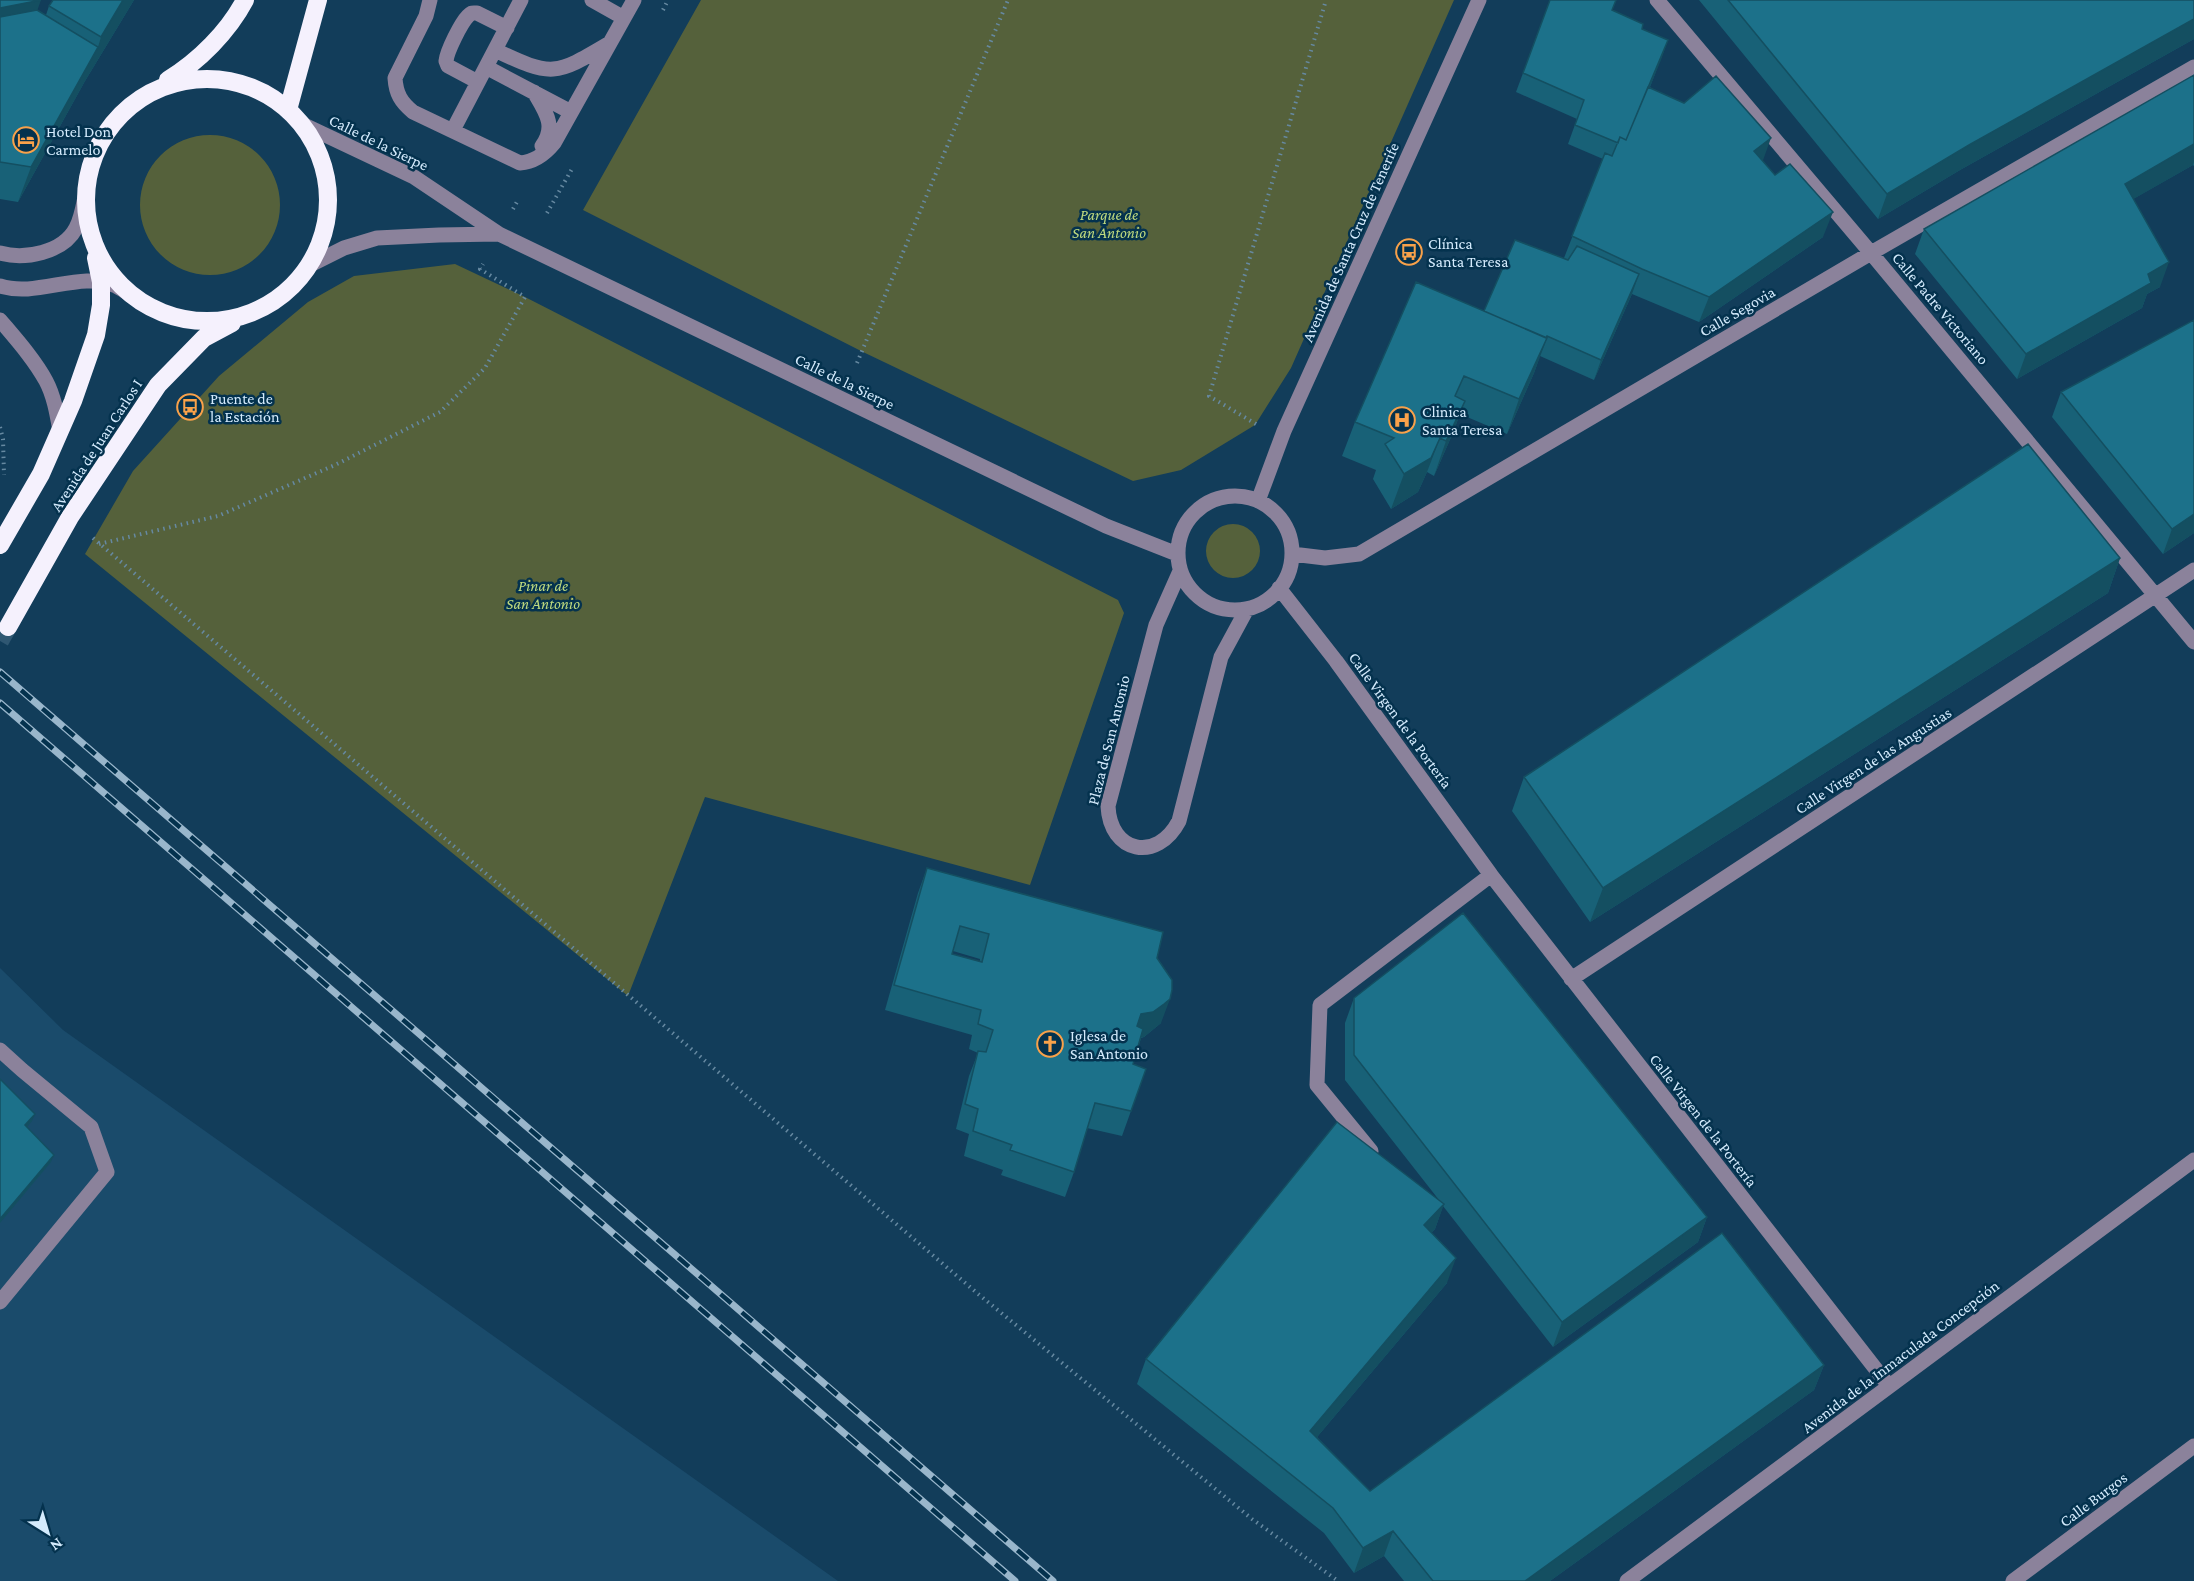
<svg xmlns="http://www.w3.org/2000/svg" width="2194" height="1581" font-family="'Crimson Pro',serif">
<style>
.built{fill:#1a4b6b}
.green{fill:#55613b}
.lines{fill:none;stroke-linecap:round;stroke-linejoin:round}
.highway-tunnel{stroke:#2f5772;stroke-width:18;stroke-dasharray:18 9;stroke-linecap:butt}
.path{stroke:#6689a1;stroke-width:4;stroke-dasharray:1.5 4.5;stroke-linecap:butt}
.minor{stroke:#8b829b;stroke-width:15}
.highway{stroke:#f5f1fd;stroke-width:18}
.rail-casing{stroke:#99b6cb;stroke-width:7}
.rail{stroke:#04324e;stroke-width:4.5;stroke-dasharray:14;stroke-linecap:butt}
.wall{fill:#186177;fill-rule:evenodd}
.shaded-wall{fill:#144f61}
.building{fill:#1c718a;stroke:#144f61;stroke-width:1.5;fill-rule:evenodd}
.labels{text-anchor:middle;stroke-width:5;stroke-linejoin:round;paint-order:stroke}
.poi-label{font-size:16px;fill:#d4ebfd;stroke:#04324e;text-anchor:start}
.street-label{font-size:16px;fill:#d4ebfd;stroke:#04324e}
.park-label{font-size:16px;font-style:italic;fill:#bed97e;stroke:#04324e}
</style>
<rect width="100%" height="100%" fill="#123d5a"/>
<path class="built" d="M0 968 63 1030 838 1581H0Z"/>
<path class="green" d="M701 0H1454L1291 368 1255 425 1181 470 1133 481 863 352 583 210Z
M140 205a70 70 0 1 1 140 0a70 70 0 1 1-140 0Z
M455 264 525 297 1118 600 1124 613 1030 885 705 797 628 996 85 554 133 471 219 376 308 302 354 276Z
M1206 551a27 27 0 1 1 54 0a27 27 0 1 1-54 0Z"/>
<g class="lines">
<path class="highway-tunnel" d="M0 641 8 627"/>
<path class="path" d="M663 10 668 0
M513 209 518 200
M547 213 573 167
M857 363 1008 0
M1256 424 1209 396 1326 0
M0 427 3 439 4 475
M93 538 977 1293 1252 1519 1338 1581
M99 544 218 516 335 465 440 412 485 368 525 297 480 269 483 264"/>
<path class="minor" d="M430 0 426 16 395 78C396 94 401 102 413 112L520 163C535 162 545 154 554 143L634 0
M592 0 624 18
M1657 0 1871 253 2194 642
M495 50C553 78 556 75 610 43
M486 67 571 112
M478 82 448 66 446 61C447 51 461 23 468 16 472 12 472 13 477 13L507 28
M534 92C545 111 557 126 542 146
M302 124 414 177 499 234 1106 526 1177 554
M453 130 521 0
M0 253C24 260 63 253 76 228 81 219 83 207 85 197
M310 265 344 248 377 238 439 235 499 234
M0 286C38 298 80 270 116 286 122 289 129 294 135 298
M0 320C16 339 34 359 46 381 54 396 57 414 60 431
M1178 553a57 57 0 1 1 114 0a57 57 0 1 1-114 0Z
M1258 501 1284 431 1479 0
M1292 554 1325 558 1359 554 1871 253 2194 67
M1180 571 1156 625 1108 806C1110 853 1157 863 1179 821L1221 657 1247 609
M1279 588 1336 661 1491 875 1889 1386
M1571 979 2194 570
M0 1050 22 1070 91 1127 107 1172 0 1302
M1371 1151 1317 1085 1320 1005 1491 875
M1627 1581 2194 1160
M2013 1581 2194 1446"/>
<path class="highway" d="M86 200a121 121 0 1 1 242 0a121 121 0 1 1-242 0Z
M168 80C199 61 228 32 245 0
M288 110 318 0
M0 545 41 474 73 401 96 335 101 305V282L96 258
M8 627 70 517 158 385 204 338 232 323"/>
<g class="rail-casing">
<path id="rail" d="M0 672 1053 1581
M0 703 1015 1581"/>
</g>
<use href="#rail" class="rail"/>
</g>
<path class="wall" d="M0 0 37 10 46 15 49 6 134 0 85 81 18 202 0 199Z
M1550 0 1613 11 1642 29 1668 40 1650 87 1763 161 1823 237 1699 322 1632 294 1594 380 1540 356 1534 373 1507 434 1460 414 1452 435 1434 476 1427 472 1418 492 1391 509 1373 479 1376 470 1342 456 1355 422 1484 311 1564 258 1603 159 1568 144 1577 119 1516 92Z
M1699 0H2194V39L1960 170 1878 219Z
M2194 75V166L2193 165 2133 199 2160 287 2147 294 2142 308 2017 379 1915 254 1924 229Z
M2194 320V533L2163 554 2052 417 2061 392Z
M2120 558 2108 593 1590 922 1512 811 1524 777Z
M927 868 1157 958 1161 1023 1144 1037 1141 1038 1133 1064 1146 1069 1122 1136 1087 1128 1074 1172 1065 1197 1001 1175 1003 1170 964 1156 969 1134 956 1129 969 1076 978 1053 969 1049 972 1035 885 1010 918 893ZM953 951 980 959V962L952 954Z
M1354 998 1707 1217 1698 1242 1553 1347 1443 1206 1435 1229 1431 1233 1447 1283 1317 1437 1370 1491 1824 1365 1814 1390 1550 1581H1404L1384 1556 1354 1573 1324 1533 1137 1384 1146 1359 1439 1200 1345 1080V1023Z"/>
<path class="shaded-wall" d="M41 0 25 45 0 49V8Z
M123 0H134L85 81 18 202 31 167 98 47 101 37Z
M2194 19V39L1960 170 1878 219 1887 194 1969 145Z
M1668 40 1661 60 1617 165Z
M1771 138 1762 163 1754 151Z
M2194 144V162L2193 165 2116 209 2125 184Z
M1833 212 1823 237 1699 322 1709 297Z
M2169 262 2160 287 2147 294 2142 308 2017 379 2026 354 2148 274Z
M1639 274 1632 294 1594 380 1601 360Z
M1547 338 1534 373 1507 434 1519 399Z
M1465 401 1452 435 1434 476 1446 441Z
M1440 438 1427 472 1418 492 1391 509 1404 474Z
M2194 514V533L2163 554 2172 529Z
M2120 558 2108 593 1590 922 1603 888Z
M1170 999 1161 1023 1144 1037 1132 1039 1141 1014Z
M35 1114 32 1121 23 1132 25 1125Z
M54 1155 51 1162 0 1223V1219Z
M1444 1204 1435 1229 1414 1250 1424 1225Z
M1707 1217 1698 1242 1553 1347 1562 1322Z
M1456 1258 1447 1283 1301 1456 1310 1431Z
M1824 1365 1814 1390 1550 1581H1525Z
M1393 1531 1384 1556 1354 1573 1363 1548Z"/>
<path class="building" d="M0 0H41L0 8Z
M53 0H123L101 37 49 6Z
M1550 0H1616L1612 10 1643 24 1642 29 1668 40 1626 140 1620 137 1618 143 1575 125 1584 100 1523 73Z
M1728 0H2194V19L1969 145 1887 194Z
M37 10 98 47 31 167 0 162V17Z
M2194 75V144L2125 184 2169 262 2148 274 2151 283 2026 354 1924 229Z
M1716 76 1771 138 1754 151 1775 175 1790 164 1833 212 1709 297 1642 269 1572 236 1605 153 1612 156 1620 137 1626 140 1648 87 1684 103Z
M1515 240 1568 260 1577 246 1639 274 1601 360 1547 336 1546 338 1484 311Z
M1416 282 1547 338 1519 399 1464 376 1455 396 1465 401 1446 441 1440 438 1431 458 1404 474 1385 444 1394 438 1355 422Z
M2194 320V514L2172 529 2061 392Z
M2028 444 2120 558 1603 888 1524 777Z
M927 868 1163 932 1157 958 1172 980V990L1170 999 1164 1004 1153 1012 1141 1014 1137 1026 1143 1029 1133 1064 1146 1069 1131 1111 1095 1103 1074 1172 1010 1150 1012 1145 973 1131 978 1109 965 1104 978 1051 986 1052 993 1030 978 1024 981 1010 894 985ZM960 926 989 934 982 962 952 954Z
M1463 913 1707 1217 1562 1322 1354 1055V998Z
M0 1079 35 1114 25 1125 54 1155 0 1219Z
M1337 1122 1444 1204 1424 1225 1456 1258 1310 1431 1370 1491 1722 1233 1824 1365 1525 1581H1433L1393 1531 1363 1548 1333 1508 1146 1359Z"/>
<defs>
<g id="hotel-ring" transform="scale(1.35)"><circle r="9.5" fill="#04324e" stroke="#f8a14a" stroke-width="1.5"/><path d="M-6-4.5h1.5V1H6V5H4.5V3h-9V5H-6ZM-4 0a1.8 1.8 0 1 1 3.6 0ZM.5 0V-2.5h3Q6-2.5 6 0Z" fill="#f8a14a"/></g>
<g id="bus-ring" transform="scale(1.35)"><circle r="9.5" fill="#04324e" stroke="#f8a14a" stroke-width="1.5"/><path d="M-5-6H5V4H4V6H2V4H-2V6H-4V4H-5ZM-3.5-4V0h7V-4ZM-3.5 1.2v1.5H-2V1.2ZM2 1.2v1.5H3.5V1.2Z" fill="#f8a14a"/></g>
<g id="hospital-ring" transform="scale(1.35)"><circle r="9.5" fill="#04324e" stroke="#f8a14a" stroke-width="1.5"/><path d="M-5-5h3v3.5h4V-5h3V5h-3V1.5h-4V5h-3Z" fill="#f8a14a"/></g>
<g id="church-ring" transform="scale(1.35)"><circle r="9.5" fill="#04324e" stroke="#f8a14a" stroke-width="1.5"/><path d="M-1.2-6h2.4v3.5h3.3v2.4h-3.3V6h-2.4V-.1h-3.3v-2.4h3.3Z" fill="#f8a14a"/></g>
</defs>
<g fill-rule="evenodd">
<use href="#hotel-ring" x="26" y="140"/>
<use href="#bus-ring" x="1409" y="252"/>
<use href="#bus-ring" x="190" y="407"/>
<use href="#hospital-ring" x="1402" y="420"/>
<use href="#church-ring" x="1050" y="1044"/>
</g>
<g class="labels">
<g class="poi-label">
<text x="46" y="137">Hotel Don<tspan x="46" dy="18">Carmelo</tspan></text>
<text x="1428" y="249">Clínica<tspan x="1428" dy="18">Santa Teresa</tspan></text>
<text x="210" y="404">Puente de<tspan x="210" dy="18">la Estación</tspan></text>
<text x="1422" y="417">Clinica<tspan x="1422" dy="18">Santa Teresa</tspan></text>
<text x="1070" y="1041">Iglesa de<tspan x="1070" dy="18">San Antonio</tspan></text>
</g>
<g class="street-label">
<text transform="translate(379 142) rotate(26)" y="6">Calle de la Sierpe</text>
<text transform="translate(1350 242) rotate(-66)" y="6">Avenida de Santa Cruz de Tenerife</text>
<text transform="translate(1941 308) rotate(50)" y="6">Calle Padre Victoriano</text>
<text transform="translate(1737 311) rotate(-30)" y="6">Calle Segovia</text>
<text transform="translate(845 381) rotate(26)" y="6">Calle de la Sierpe</text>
<text transform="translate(96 445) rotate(-57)" y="6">Avenida de Juan Carlos I</text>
<text transform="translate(1401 720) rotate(54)" y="6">Calle Virgen de la Portería</text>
<text transform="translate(1108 740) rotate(-76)" y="6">Plaza de San Antonio</text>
<text transform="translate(1873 760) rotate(-33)" y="6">Calle Virgen de las Angustias</text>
<text transform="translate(1704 1120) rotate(52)" y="6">Calle Virgen de la Portería</text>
<text transform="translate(1900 1356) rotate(-37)" y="6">Avenida de la Inmaculada Concepción</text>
<text transform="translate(2093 1499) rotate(-37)" y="6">Calle Burgos</text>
</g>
<g class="park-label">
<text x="1109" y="220">Parque de<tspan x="1109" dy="18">San Antonio</tspan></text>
<text x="543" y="591">Pinar de<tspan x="543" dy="18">San Antonio</tspan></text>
</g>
</g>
<g transform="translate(48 1533) rotate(143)" stroke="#04324e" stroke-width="4.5" paint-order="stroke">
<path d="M0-4.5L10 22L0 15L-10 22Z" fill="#d4ebfd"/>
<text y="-9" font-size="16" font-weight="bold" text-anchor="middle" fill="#d4ebfd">N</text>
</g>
</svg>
